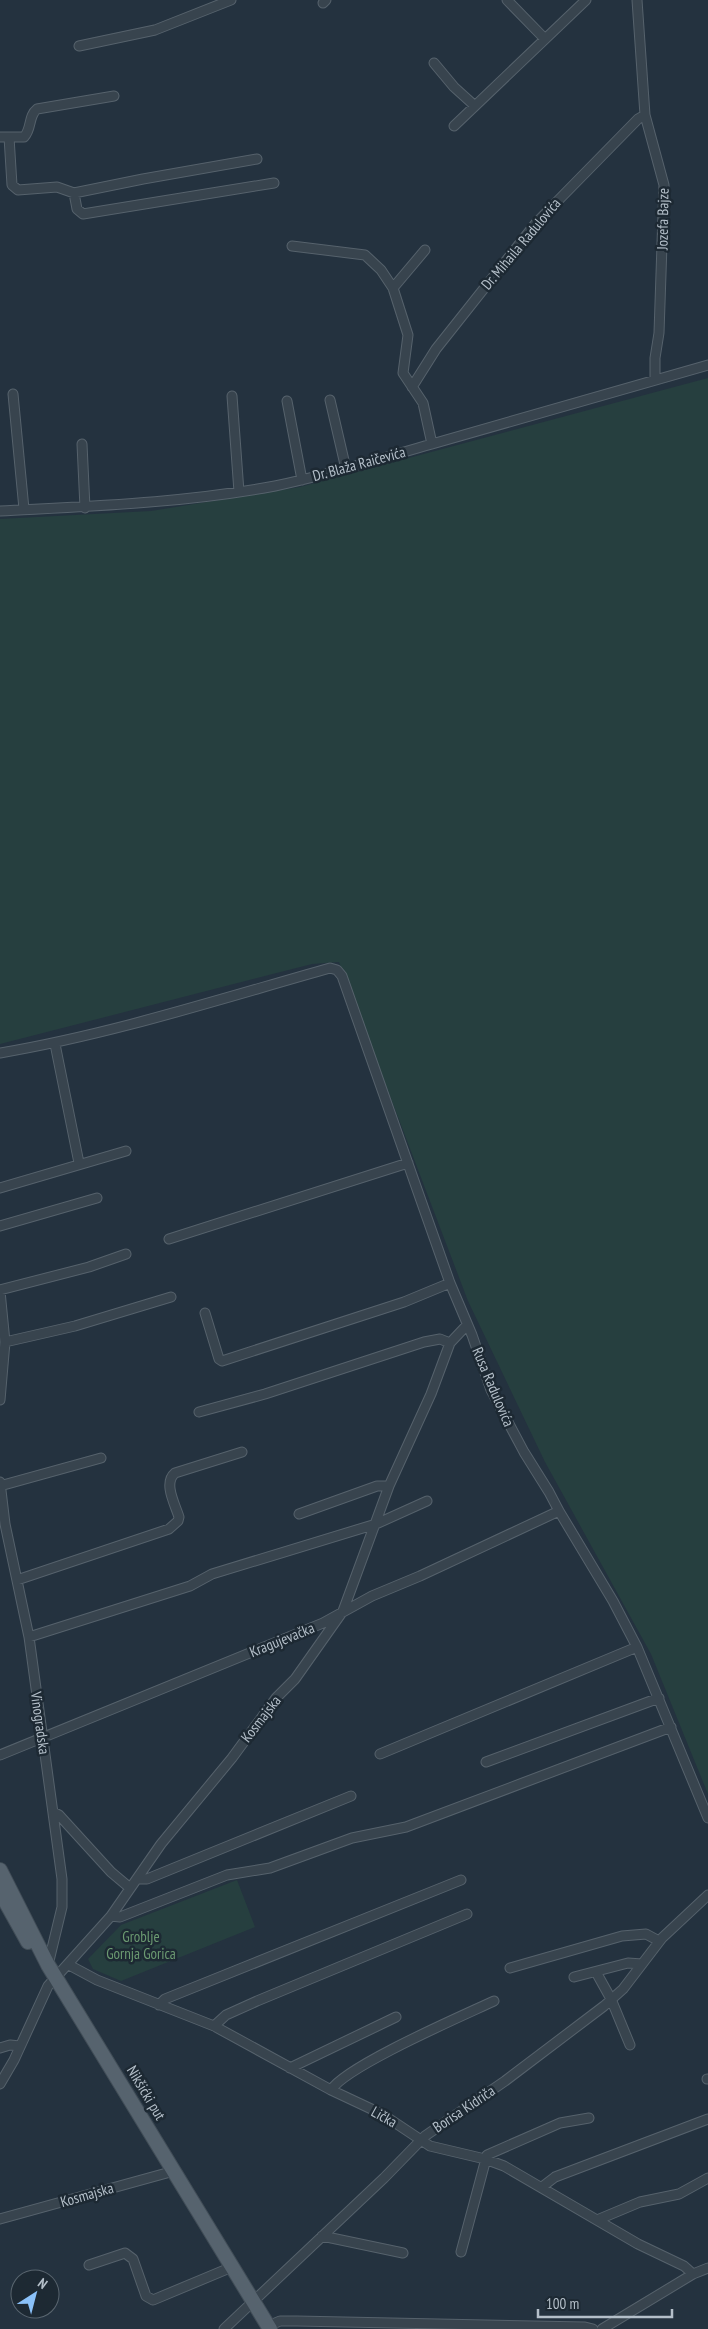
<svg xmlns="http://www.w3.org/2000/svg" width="708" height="2329" font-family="'PT Sans Narrow',sans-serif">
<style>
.green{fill:#263f3f}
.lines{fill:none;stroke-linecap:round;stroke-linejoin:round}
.minor-casing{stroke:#56626c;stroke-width:11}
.primary-casing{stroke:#414d57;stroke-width:16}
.minor{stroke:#38444e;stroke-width:9}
.primary{stroke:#56636e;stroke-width:14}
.labels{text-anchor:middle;stroke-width:5;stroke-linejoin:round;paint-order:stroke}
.street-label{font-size:15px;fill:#b4bfc9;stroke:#1d2933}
.park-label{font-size:15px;fill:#6b9a71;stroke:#1d2933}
</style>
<rect width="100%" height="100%" fill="#24323f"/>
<path class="green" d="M708 378V1794L651 1654 545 1462 468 1301 339 962 312 964 0 1044V519L151 511 300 487Z
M237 1880 255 1927 121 1981 93 1969 88 1959 121 1925Z"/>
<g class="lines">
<g class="minor-casing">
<path id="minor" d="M507 0 545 39
M637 0 645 115 664 185 659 333 655 358V380
M323 3 326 0
M79 46 155 30 231 0
M434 63 454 87 475 106
M454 126 586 0
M0 137H24C32 129 28 116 37 109L114 96
M9 137 12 185 18 190 57 187 74 193 143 179 257 159
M74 193 77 209 83 214 274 183
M292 246 365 255 381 270 393 288 408 335 403 373 423 403 432 444
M393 288 425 250
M412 387 436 349 536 223 638 119 645 115
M13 394 24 509
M232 396 239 492
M330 400 346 469
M287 401 302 480
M82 444 85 508
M0 511C92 506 184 503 275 486 328 475 379 459 432 444 524 417 616 391 708 365
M55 1044 79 1163
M0 1053C112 1034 220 999 330 968L337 970 342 976 450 1283 472 1335 491 1390 524 1452 549 1492 559 1511 613 1601 637 1647 708 1818
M0 1188 126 1151
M0 1226 97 1198
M169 1239 408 1163
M0 1290 89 1267 126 1254
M0 1291 5 1342 0 1400
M205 1313 219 1359 222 1361 404 1302 450 1283
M5 1342 75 1326 171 1297
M199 1412 265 1394 424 1342 440 1339 450 1343
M0 1482 5 1524 29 1637 62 1879V1907L48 1965
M0 1486 101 1458
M299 1514 377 1486H389
M17 1580 169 1529 178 1521 179 1517C175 1504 163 1483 175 1473L242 1452
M29 1637 190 1586 212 1574 376 1524 427 1501
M380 1754 637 1647
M0 1755 323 1623 372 1596 420 1576 559 1511
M486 1762 659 1698
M53 1812 59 1815 111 1872 130 1888
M137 1879H147L351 1796
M111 1916 120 1917 227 1875 270 1868 352 1838 406 1827 671 1727
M69 1965 97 1980 214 2026 331 2090 382 2114 430 2146 485 2159 504 2166 638 2244 684 2266 693 2274
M510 1968 622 1936 646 1934 659 1941
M596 1972 611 1999 630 2045
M574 1977 628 1963 642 1964
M159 2005 165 1999 461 1880
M214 2026 226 2015 257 2001 467 1914
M0 2048 10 2045 20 2046
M290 2068 396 2017
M707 2079H708
M0 2084 14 2060 48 1986 111 1916 161 1844 232 1758 276 1698 295 1679 343 1611 389 1486 431 1394 450 1343 467 1325
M331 2090C346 2066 462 2016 494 2001
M542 2187 555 2177 708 2119
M0 2219 174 2171
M597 2220 640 2202 679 2194 708 2178
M322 2236 403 2253
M461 2252 487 2155 560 2123 589 2118
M89 2265 125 2253 133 2259 146 2296 153 2300 232 2267
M268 2326 280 2321H297L585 2327 593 2329
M224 2329 384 2178 425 2136 505 2081 604 2006 623 1989 662 1938 708 1895
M602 2329 693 2274 708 2268"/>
</g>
<g class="primary-casing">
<path id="primary" d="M0 1870 48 1965 270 2329
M0 1892 28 1942"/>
</g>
<use href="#minor" class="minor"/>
<use href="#primary" class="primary"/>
</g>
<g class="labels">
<g class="street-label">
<text transform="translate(663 219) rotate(-89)" y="5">Jozefa Bajze</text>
<text transform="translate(521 244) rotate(-50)" y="5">Dr. Mihaila Radulovića</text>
<text transform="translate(359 464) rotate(-15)" y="5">Dr. Blaža Raičevića</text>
<text transform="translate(493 1387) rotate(67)" y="5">Rusa Radulovića</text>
<text transform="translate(282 1640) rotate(-22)" y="5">Kragujevačka</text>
<text transform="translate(261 1719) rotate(-52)" y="5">Kosmajska</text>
<text transform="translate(40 1723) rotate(82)" y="5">Vinogradska</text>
<text transform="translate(146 2093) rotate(59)" y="5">Nikšićki put</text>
<text transform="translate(464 2109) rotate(-34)" y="5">Borisa Kidriča</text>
<text transform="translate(384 2117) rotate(29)" y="5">Lička</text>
<text transform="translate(87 2195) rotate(-16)" y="5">Kosmajska</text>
</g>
<g class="park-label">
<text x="141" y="1942">Groblje<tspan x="141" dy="17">Gornja Gorica</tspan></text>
</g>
</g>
<g transform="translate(35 2294) rotate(36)"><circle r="24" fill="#1d2933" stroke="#59656f"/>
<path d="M0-4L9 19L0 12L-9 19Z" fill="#8ac1f9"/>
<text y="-8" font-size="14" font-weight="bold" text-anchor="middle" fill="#b4bfc9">N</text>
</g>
<path d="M538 2309v8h134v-8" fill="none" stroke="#b4bfc9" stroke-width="2.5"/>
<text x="546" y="2309" font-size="15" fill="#b4bfc9" stroke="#1d2933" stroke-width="4" paint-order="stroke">100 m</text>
</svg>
